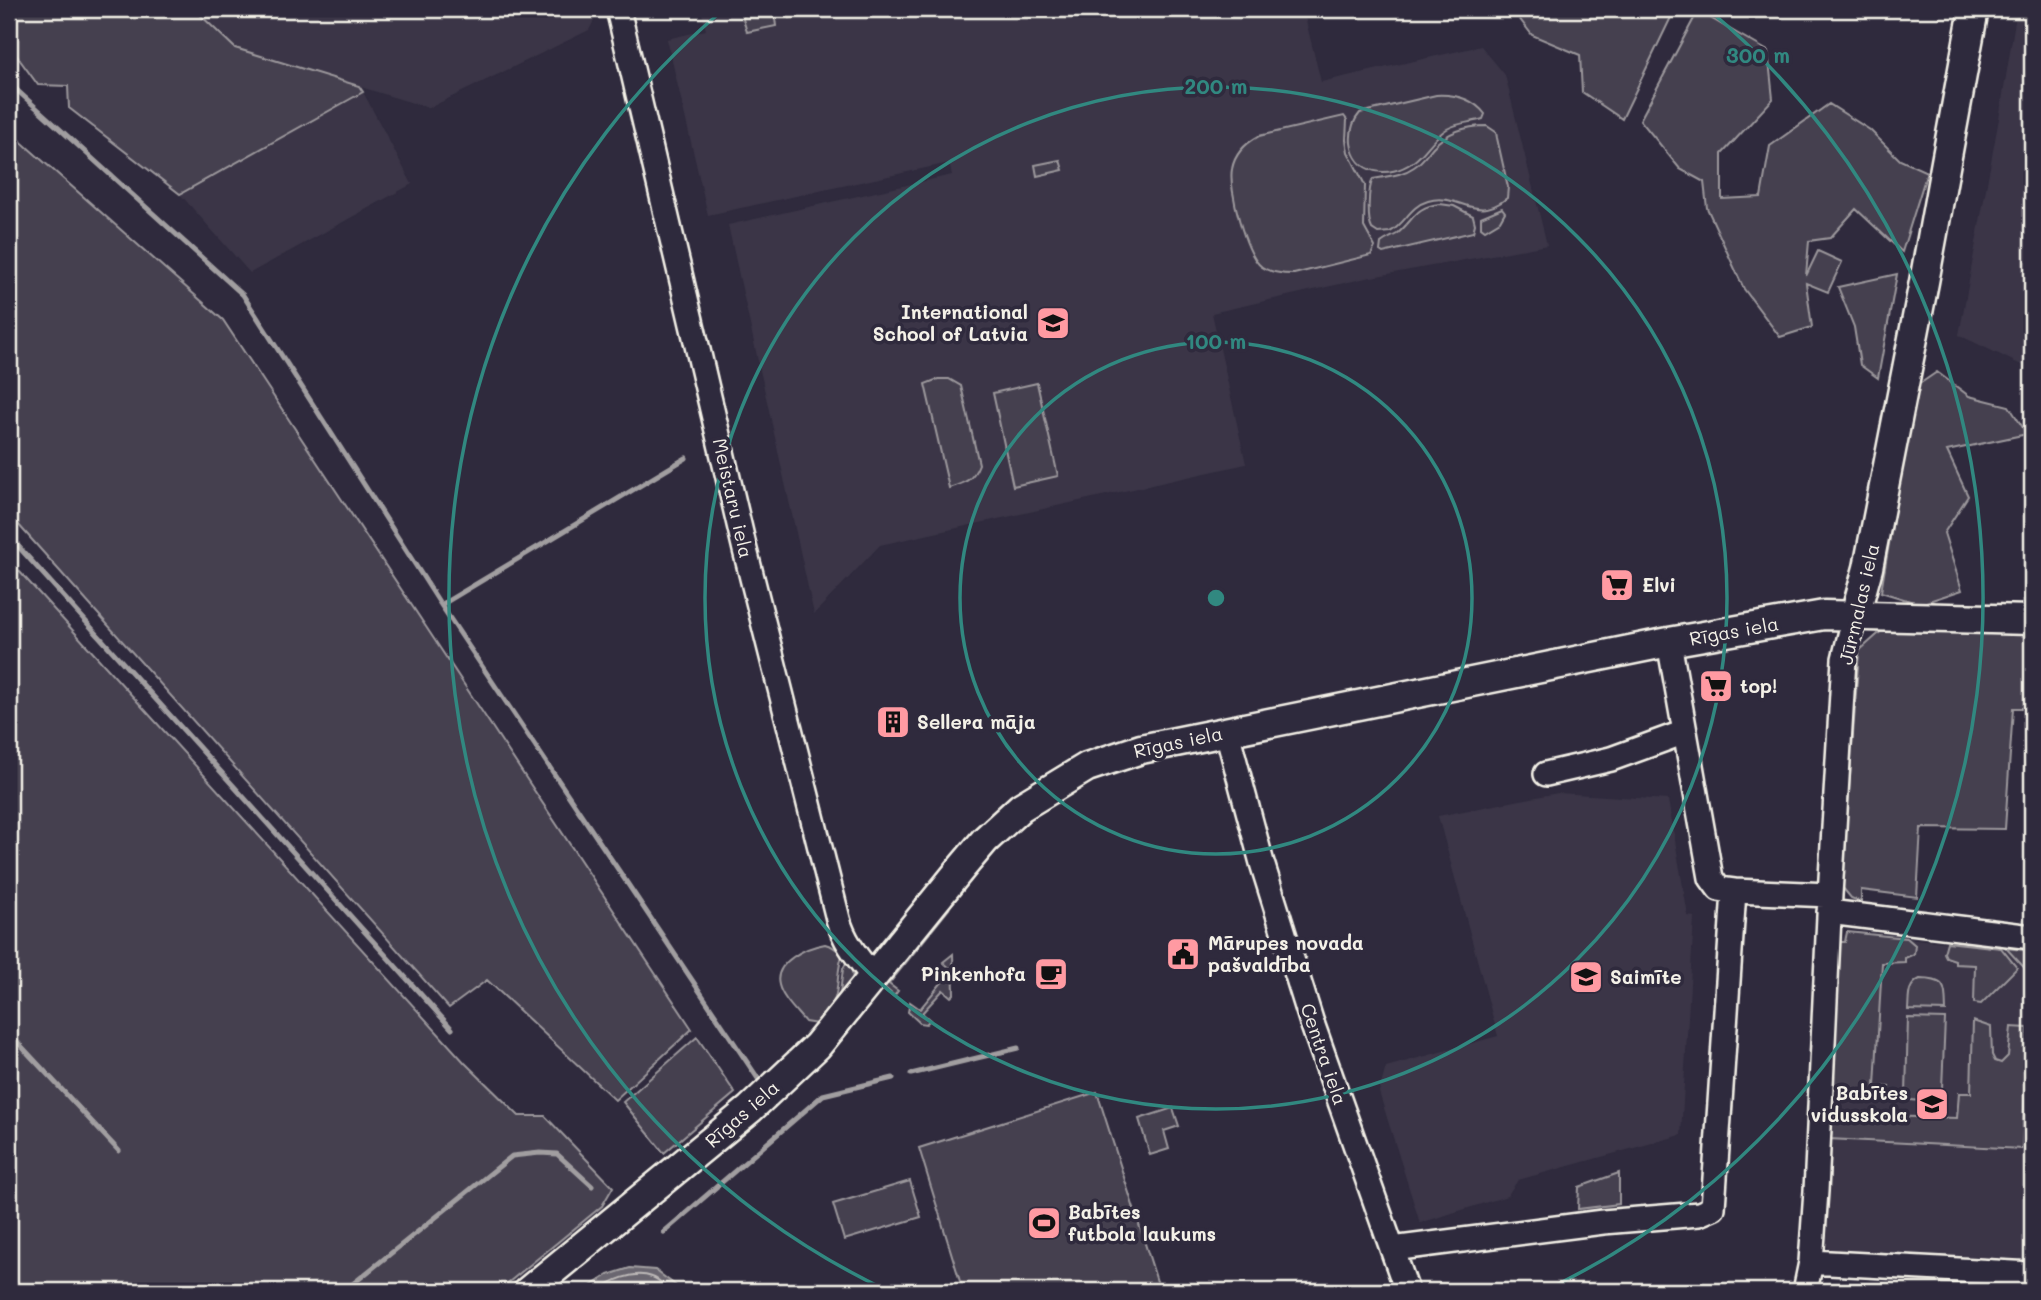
<svg xmlns="http://www.w3.org/2000/svg" width="2041" height="1300" font-family="Mali,sans-serif">
<style>
.built{fill:#3b3647}
.green{fill:#454050;stroke:#9c989c;stroke-width:2}
.water{fill:#6a6670;stroke:#a19ea0;stroke-width:2}
.lines{fill:none;stroke-linecap:round;stroke-linejoin:round}
.shore{stroke:#bdb9b8;stroke-width:2}
.stream{stroke:#a19ea0;stroke-width:5}
.minor-casing{stroke:#f4f1e8;stroke-width:28}
.major-casing{stroke:#f4f1e8;stroke-width:33}
.minor{stroke:#2f2a3d;stroke-width:23}
.major{stroke:#2f2a3d;stroke-width:28}
.ring{fill:none;stroke:#318880;stroke-width:3.5}
.labels{text-anchor:middle;stroke-width:7;stroke-linejoin:round;paint-order:stroke}
.poi-label{font-size:19px;font-weight:bold;fill:#f4f1e8;stroke:#2f2a3d;text-anchor:start}
.street-label{font-size:19px;fill:#f4f1e8;stroke:#2f2a3d}
.centre{fill:#318880;stroke:#2f2a3d;stroke-width:3.5}
.ring-label{font-size:21px;text-anchor:middle;font-weight:bold;fill:#318880;stroke:#2f2a3d;stroke-width:7;stroke-linejoin:round;paint-order:stroke}
</style>
<rect width="100%" height="100%" fill="#2f2a3d"/>
<filter id="ink" filterUnits="userSpaceOnUse"><feTurbulence type="fractalNoise" baseFrequency=".0143" numOctaves="2"/><feDisplacementMap in="SourceGraphic" scale="14" xChannelSelector="R" yChannelSelector="G"/><feConvolveMatrix kernelMatrix="1 2 1 2 8 2 1 2 1" color-interpolation-filters="sRGB"/></filter>
<g filter="url(#ink)">
<path class="built" d="M194 9H600L589 30 429 108 235 48Z
M701 9H1303L1321 82 1481 46 1505 75 1547 245 1366 278 1212 313 1246 464 880 545 814 614 728 225 952 175 949 163 708 215 667 39 706 30Z
M2017 9H2032V370L1959 335 2000 113Z
M363 92 412 184 250 273 180 194Z
M1558 793 1668 800 1688 916 1694 917 1681 1135 1518 1180 1507 1196 1420 1223 1379 1092 1386 1067 1498 1036 1438 816Z
M1847 932 2032 951V1289L1836 1277 1825 1238 1838 942Z"/>
<path class="green" d="M9 9H194L235 48 359 86 363 92 180 194 69 108 68 86 38 85 9 45Z
M786 9H816L814 12 789 18Z
M1512 9H1675L1622 119 1582 92 1580 55 1532 35Z
M771 10 774 11 776 26 747 32 743 19 744 16Z
M1698 11 1768 51 1773 99 1722 154V199L1761 197 1770 146 1829 104 1870 130 1900 160 1927 172 1902 252 1856 209 1830 238 1809 241 1806 276 1818 251 1842 262 1828 292 1806 283 1812 327 1780 337 1744 289 1707 208 1704 182 1680 169 1640 120Z
M1436 95C1455 94 1473 99 1485 114L1483 119C1471 123 1459 122 1447 129 1433 137 1426 153 1413 162 1389 179 1355 175 1351 143 1350 132 1353 121 1360 113Z
M1344 116 1347 120 1346 140 1348 152 1365 185 1364 227 1375 247 1371 255 1294 274C1283 274 1271 273 1262 267 1246 256 1228 188 1232 169 1235 153 1246 143 1259 136Z
M1487 126 1496 132 1497 138 1508 187 1507 198C1475 224 1459 192 1428 201 1410 206 1405 224 1390 232L1378 233 1372 229C1367 220 1368 188 1373 179 1388 176 1401 176 1414 167 1422 162 1427 154 1433 147 1448 131 1466 126 1487 126Z
M9 131 223 320 692 1029 615 1100 487 980 449 1008 9 514Z
M1060 160 1063 170 1037 176 1035 165Z
M1440 204 1454 206 1473 216 1475 224 1473 232 1383 253 1380 251 1381 243C1386 239 1392 237 1397 234 1414 220 1415 206 1440 204Z
M1502 208 1505 212 1500 221 1485 230 1481 227V217Z
M1897 274 1878 378 1860 365 1854 327 1838 287Z
M1937 372 1969 396 2009 406 2027 434 1947 451 1968 496 1944 533 1962 590 1920 604 1881 592 1915 387Z
M938 379H949L961 386 979 464C973 480 965 483 949 488L925 384Z
M1037 383 1058 476 1013 486 993 393Z
M9 560 465 1063 519 1116H545L613 1187 602 1206 498 1291H9Z
M1886 627 2032 630V708H2013L2005 829 1921 828 1917 897 1861 890V902L1851 898 1842 887 1859 651Z
M946 908 949 909 889 984 898 991 894 996 885 988 886 983Z
M1847 932 1907 938 1915 945 1914 954 1905 958V962L1882 963 1875 1086 1889 1087 1888 1093 1880 1099 1841 1097 1832 1084 1838 942H1845Z
M1947 942 2001 948 2017 968 1981 1004 1974 1003 1975 965 1955 964V960L1946 957 1944 953Z
M825 944 831 946 843 954C837 967 839 980 836 994 834 1006 825 1015 817 1024L805 1022C797 1012 782 998 779 985 773 962 807 947 825 944Z
M2006 948 2032 951V976Z
M953 954 954 994 951 997 943 990 922 1013 930 1020 926 1024 920 1023 908 1012 910 1002 920 1009 952 970 943 962Z
M848 959 852 967 853 985 839 1001 843 969Z
M1920 979C1947 979 1945 987 1946 1011L1908 1010C1909 997 1907 985 1920 979Z
M1908 1018 1945 1019 1942 1088 1940 1096 1931 1102 1911 1100 1906 1095Z
M1973 1021 1991 1027 1992 1055 1995 1061 2001 1063 2008 1056 2011 1027 2028 1028 2022 1149 1829 1139 1830 1123 1839 1115 1957 1118 1959 1093H1971Z
M697 1037 735 1093 664 1153 623 1102Z
M1097 1092 1160 1291H963L919 1148Z
M1173 1108 1179 1126 1164 1131 1169 1149 1150 1155 1139 1119Z
M1619 1173V1204L1578 1209 1579 1187Z
M910 1181 921 1217 844 1240 833 1204Z"/>
<path class="water" d="M630 1268 655 1270 683 1291H583L608 1275Z"/>
<g class="lines">
<path class="shore" d="M596 1291C612 1281 633 1270 652 1277 659 1279 666 1287 671 1291"/>
<path class="stream" d="M9 83 243 295 441 605 759 1080
M9 536 452 1029
M441 605 686 458
M9 1033 119 1151
M911 1074 1018 1048
M664 1232 823 1095 893 1078
M344 1291 512 1156 540 1153 557 1154 592 1186"/>
<g class="minor-casing">
<path id="minor" d="M618 9 745 550 838 919C844 942 859 959 873 977
M1669 642 1711 878 1719 889 1734 891
M1227 732 1262 863 1311 1020 1407 1291
M1546 774 1611 759 1685 732
M1829 912 2032 937
M1392 1249 1603 1222 1699 1214 1713 1208 1734 891 1830 895
M1811 1262 2032 1274
M1805 1291 1811 1262 1816 1191 1830 895 1844 659 1855 615"/>
</g>
<g class="major-casing">
<path id="major" d="M1855 615 1868 568 1924 282 1974 9
M528 1291 750 1109 817 1046 963 866 985 840 1021 807 1087 767 1141 749 1669 642 1824 615 2032 620"/>
</g>
<use href="#minor" class="minor"/>
<use href="#major" class="major"/>
</g>
</g>
<g class="ring">
<circle cx="1216" cy="598" r="256"/>
<circle cx="1216" cy="598" r="511"/>
<path d="M886 1290A767 767 0 0 1 723 10M1709 10A767 767 0 0 1 1546 1290"/>
</g>
<defs>
<g id="school-square" transform="scale(1.75)"><rect x="-9" y="-9" width="18" height="18" rx="4" fill="#ff9aa2" stroke="#2f2a3d"/><path d="M0-5L7-2L0 1L-7-2ZM-4 1L0 2.5L4 1V4Q0 6-4 4Z" fill="#111"/></g>
<g id="supermarket-square" transform="scale(1.75)"><rect x="-9" y="-9" width="18" height="18" rx="4" fill="#ff9aa2" stroke="#2f2a3d"/><path d="M-6-5.5h2.5l.6 2H6L4.5 2H-2.5L-4.4-4H-6ZM-1.5 3.2a1.3 1.3 0 1 0 .1 0ZM3 3.2a1.3 1.3 0 1 0 .1 0Z" fill="#111"/></g>
<g id="building-square" transform="scale(1.75)"><rect x="-9" y="-9" width="18" height="18" rx="4" fill="#ff9aa2" stroke="#2f2a3d"/><path d="M-4-6H4V6H1V3H-1V6H-4ZM-2.5-4.3h1.7v1.8h-1.7ZM.8-4.3h1.7v1.8H.8ZM-2.5-1h1.7V.8h-1.7ZM.8-1h1.7V.8H.8Z" fill="#111"/></g>
<g id="civic-square" transform="scale(1.75)"><rect x="-9" y="-9" width="18" height="18" rx="4" fill="#ff9aa2" stroke="#2f2a3d"/><path d="M-.6-6.5H3V-4.5H.6V-3L4-1V1h2V6H-6V1h2V-1L-.6-3ZM-1.2 2.5V6h2.4V2.5Z" fill="#111"/></g>
<g id="cafe-square" transform="scale(1.75)"><rect x="-9" y="-9" width="18" height="18" rx="4" fill="#ff9aa2" stroke="#2f2a3d"/><path d="M-5.5-4.5H6V0H3Q3 3.5 0 3.5H-2.5Q-5.5 3.5-5.5 0ZM3-3.2v2h1.7v-2ZM-6 4.5H4V6H-6Z" fill="#111"/></g>
<g id="stadium-square" transform="scale(1.75)"><rect x="-9" y="-9" width="18" height="18" rx="4" fill="#ff9aa2" stroke="#2f2a3d"/><path d="M0-5a6.5 5 0 1 0 0 10a6.5 5 0 1 0 0-10ZM-3.5-1.8h7v3.6h-7Z" fill="#111"/></g>
</defs>
<g fill-rule="evenodd">
<use href="#school-square" x="1053" y="323"/>
<use href="#supermarket-square" x="1617" y="585"/>
<use href="#supermarket-square" x="1716" y="686"/>
<use href="#building-square" x="893" y="722"/>
<use href="#civic-square" x="1183" y="954"/>
<use href="#cafe-square" x="1051" y="974"/>
<use href="#school-square" x="1586" y="977"/>
<use href="#school-square" x="1932" y="1104"/>
<use href="#stadium-square" x="1044" y="1223"/>
</g>
<g class="labels">
<g class="poi-label">
<text x="1028" y="319" text-anchor="end">International<tspan x="1028" dy="22">School of Latvia</tspan></text>
<text x="1642" y="592">Elvi</text>
<text x="1740" y="693">top!</text>
<text x="917" y="729">Sellera māja</text>
<text x="1208" y="950">Mārupes novada<tspan x="1208" dy="22">pašvaldība</tspan></text>
<text x="1026" y="981" text-anchor="end">Pinkenhofa</text>
<text x="1610" y="984">Saimīte</text>
<text x="1908" y="1100" text-anchor="end">Babītes<tspan x="1908" dy="22">vidusskola</tspan></text>
<text x="1068" y="1219">Babītes<tspan x="1068" dy="22">futbola laukums</tspan></text>
</g>
<g class="street-label">
<text transform="translate(733 498) rotate(77)" y="7">Meistaru iela</text>
<text transform="translate(1859 604) rotate(-77)" y="7">Jūrmalas iela</text>
<text transform="translate(1734 631) rotate(-10)" y="7">Rīgas iela</text>
<text transform="translate(1178 742) rotate(-12)" y="7">Rīgas iela</text>
<text transform="translate(1324 1054) rotate(71)" y="7">Centra iela</text>
<text transform="translate(742 1114) rotate(-41)" y="7">Rīgas iela</text>
</g>
</g>
<circle cx="1216" cy="598" r="10" class="centre"/>
<g class="ring-label">
<text x="1758" y="63">300 m</text>
<text x="1216" y="94">200 m</text>
<text x="1216" y="349">100 m</text>
</g>
<rect width="2041" height="1300" fill="none" stroke="#2f2a3d" stroke-width="35"/>
<rect x="18" y="18" width="2006" height="1265" fill="none" stroke="#f4f1e8" stroke-width="2.5" filter="url(#ink)"/>
</svg>
